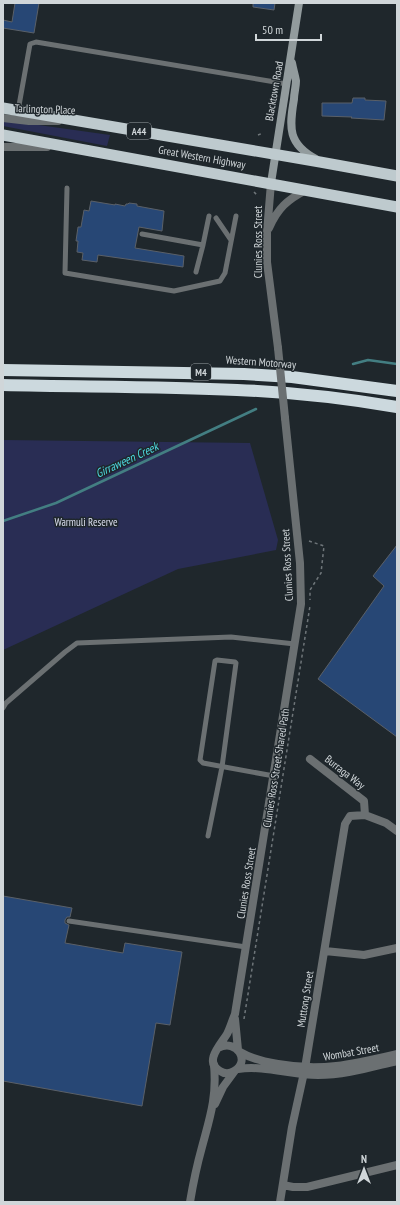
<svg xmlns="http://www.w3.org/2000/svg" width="400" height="1205" font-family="'PT Sans Narrow',sans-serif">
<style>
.green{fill:#292d54}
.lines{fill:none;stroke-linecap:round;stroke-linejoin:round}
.stream{stroke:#437e82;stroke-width:2.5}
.building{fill:#274775;stroke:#5a6068}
.path{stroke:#6f767a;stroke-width:1.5;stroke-dasharray:3 3;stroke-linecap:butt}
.service{stroke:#6b7072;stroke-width:5}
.minor{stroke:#6b7072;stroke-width:8}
.tertiary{stroke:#6b7072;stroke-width:8}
.secondary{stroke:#929b9d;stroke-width:8}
.trunk{stroke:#becace;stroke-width:11}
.motorway{stroke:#ccd9de;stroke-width:12}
.tertiary-bridge{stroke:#6b7072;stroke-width:8}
.labels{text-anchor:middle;stroke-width:3;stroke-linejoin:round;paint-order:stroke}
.shield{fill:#1f272c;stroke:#9ba2a5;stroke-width:1}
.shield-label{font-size:10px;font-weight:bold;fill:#d0d6d9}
.street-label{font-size:11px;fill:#d0d6d9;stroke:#1f272c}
.park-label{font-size:11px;fill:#dcdff0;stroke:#1f272c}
.water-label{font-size:12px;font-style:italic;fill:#4dd7de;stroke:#1f272c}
</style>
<rect width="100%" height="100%" fill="#1f272c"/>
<path class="green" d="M3 120 110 135 107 146 3 126Z
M3 440 250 443 278 540 276 550 178 569 3 650Z"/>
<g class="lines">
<path class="stream" d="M353 364 368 360 397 364
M3 521 56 503 256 409"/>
</g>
<path class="building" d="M15 3H39L34 33 3 28V20L12 22Z
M253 3H275L274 10 253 7Z
M353 98H365V100L386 101 384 120 351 118 352 117 322 116V103H352Z
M91 201 115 205V204L125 206 126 204H128L129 203 137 204V206L164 211 162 231 139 227 135 248 184 256 183 267 98 255 97 262 82 260 83 253 77 252 78 241H76L78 227H81L84 210 89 211Z
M397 545V737L318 679 384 586 373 576Z
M3 896 72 908 70 917H67L65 920V923L69 925 65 943 123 953 125 943 182 952 170 1025 156 1023 142 1106 3 1081Z"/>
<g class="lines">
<path class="path" d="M258 135 263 133
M254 192 258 196
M309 541 324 546 321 573 310 590V600
M244 1019 310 606"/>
<path class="service" d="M18 111 30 44 36 42 287 84
M67 188 65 273 174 291 220 281 225 273 236 216
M216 218 231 240
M142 234 203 245 209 216
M196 272 203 245
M3 708 6 703 65 652 77 643 231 637 295 644
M208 836 222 767 236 663 235 662 217 660 215 661 200 760 203 763 274 776
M69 921 246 947"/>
<path class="minor" d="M3 118 29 121H58
M3 147H47
M310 759 364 801 365 815 386 823 397 831
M325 951 364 955 397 948
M215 1104 223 1087 234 1072
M283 1185 293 1187H307L397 1165
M190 1202C193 1184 197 1165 202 1147 210 1117 217 1097 214 1065
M280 1202 292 1127 305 1068 345 824 350 816 365 815"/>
<path class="tertiary" d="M271 183 267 232V262L278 348
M269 228C278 208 287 200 306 190
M235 1019 238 1050
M218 1048C237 1038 251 1062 234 1071 230 1074 224 1074 220 1071 203 1062 221 1044 227 1034 230 1028 232 1021 235 1014L301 604 300 563 285 418
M240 1052C252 1059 264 1062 278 1064 322 1072 354 1064 397 1054
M238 1069C265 1065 291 1075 318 1075 345 1075 371 1067 397 1061"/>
<path class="secondary" d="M292 63C293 69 295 75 296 81 296 87 294 93 294 99 289 128 288 144 316 159
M271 183 299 3"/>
<path class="trunk" d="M3 108 320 162 397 176
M3 135 397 207"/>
<path class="motorway" d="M3 370 244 374 292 377 397 391
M3 385C81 387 159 386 237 390 290 392 344 398 397 407"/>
<path class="tertiary-bridge" d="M278 348 285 418"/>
</g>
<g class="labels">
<g class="shield">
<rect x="127" y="123" width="24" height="16" rx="3"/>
<rect x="191" y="364" width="20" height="16" rx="3"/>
</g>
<g class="shield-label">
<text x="139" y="135">A44</text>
<text x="201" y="376">M4</text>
</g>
<g class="street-label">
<text transform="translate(274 91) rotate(-80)" y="4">Blacktown Road</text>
<text transform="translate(45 109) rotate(2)" y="4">Tarlington Place</text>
<text transform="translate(202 157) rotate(10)" y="4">Great Western Highway</text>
<text transform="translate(258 242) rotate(-90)" y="4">Clunies Ross Street</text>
<text transform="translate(261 362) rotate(4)" y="4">Western Motorway</text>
<text transform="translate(287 565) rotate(-93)" y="4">Clunies Ross Street</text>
<text transform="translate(276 768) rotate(-81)" y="4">Clunies Ross Street Shared Path</text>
<text transform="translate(345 772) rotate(38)" y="4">Burraga Way</text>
<text transform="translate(246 883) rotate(-81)" y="4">Clunies Ross Street</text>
<text transform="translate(305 999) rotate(-81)" y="4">Muttong Street</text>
<text transform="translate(351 1052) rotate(-10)" y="4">Wombat Street</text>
</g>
<g class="park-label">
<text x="86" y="526">Warmuli Reserve</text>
</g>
<g class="water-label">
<text transform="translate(127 460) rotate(-25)" y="4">Girraween Creek</text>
</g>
</g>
<rect width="400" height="1205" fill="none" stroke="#d0d6d9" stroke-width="8"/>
<g transform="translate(364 1169)" stroke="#1f272c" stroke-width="3" paint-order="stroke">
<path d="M0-3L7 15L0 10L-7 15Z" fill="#d0d6d9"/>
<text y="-6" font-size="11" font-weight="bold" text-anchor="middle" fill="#d0d6d9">N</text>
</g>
<path d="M256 34v6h65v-6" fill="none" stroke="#d0d6d9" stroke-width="2"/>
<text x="262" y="34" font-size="12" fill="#d0d6d9" stroke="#1f272c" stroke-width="3" paint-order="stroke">50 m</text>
</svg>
